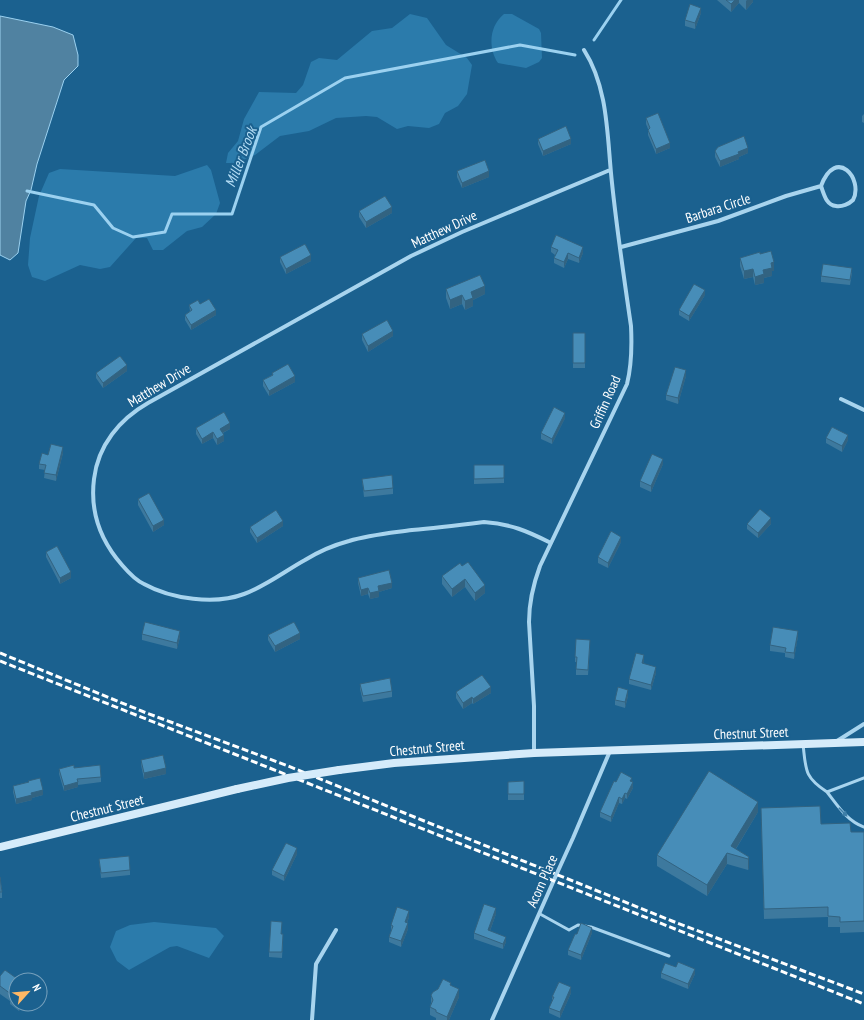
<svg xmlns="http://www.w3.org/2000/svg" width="864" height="1020" font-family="'PT Sans Narrow',sans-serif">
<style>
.green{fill:#2b7bab}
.water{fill:#5082a1;stroke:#9bd1f0}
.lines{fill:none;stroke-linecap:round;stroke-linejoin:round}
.stream{stroke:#9bd1f0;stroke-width:3}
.service{stroke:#a8d4ee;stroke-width:3}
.minor{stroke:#a8d4ee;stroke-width:4}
.secondary{stroke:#d5ebfa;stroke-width:8}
.rail{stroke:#fff;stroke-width:3;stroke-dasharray:7 3;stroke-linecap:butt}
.secondary-bridge{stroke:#d5ebfa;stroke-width:8}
.wall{fill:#3d799e}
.shaded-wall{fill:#326381}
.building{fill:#478db8;stroke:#326381}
.oneway{fill:#3e7ea7}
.labels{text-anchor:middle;stroke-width:4;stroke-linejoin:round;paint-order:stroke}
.street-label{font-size:14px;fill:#fff;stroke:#1b618f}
.water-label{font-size:15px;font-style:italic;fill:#b4ddf5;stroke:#1b618f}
</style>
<rect width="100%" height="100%" fill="#1b618f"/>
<path class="green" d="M410 14 427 18 446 45 467 58 472 65 467 94 458 106 445 113 439 124 429 128 408 126 397 129 377 117 366 116 336 118 309 131 280 136 255 155 236 163H226L228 153 238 141 244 119 259 92 296 93 303 85 311 62 319 58 337 60 372 31 392 28Z
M504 14H512L539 29 541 33 542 58 539 62 526 68 498 63C488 48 489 26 504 14Z
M207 165 211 170 220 203 216 214 202 227 187 231 163 250H153L147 238H136L110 267 100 269 80 265 45 281 32 277 28 265 30 238 39 196 49 173 60 169 175 176Z
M154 922 216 928 224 936 209 958 177 946 170 947 129 970 117 961 110 947 116 931 130 925Z"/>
<path class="water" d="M0 16 53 27 73 35 78 55V66L64 80 37 164 31 190 26 201 18 253 10 260 0 255Z"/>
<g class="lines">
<path class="stream" d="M594 40 621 0
M27 191 94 205 113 228 133 237 165 232 172 214H232L261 127 345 78 520 45 575 55"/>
<path class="service" d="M803 744C806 770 804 777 827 792L864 778
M827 792C838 806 847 821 864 827
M540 914 569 930 578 925 591 927 669 956"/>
<path class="minor" d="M621 247 718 221 786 196 821 186C836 146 864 179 853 200 849 204 842 207 836 206 826 205 824 194 821 186
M841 399 864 410
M551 543C527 531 511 524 484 522 460 525 436 528 412 530 391 533 369 535 349 541 334 545 318 552 305 560 285 571 266 586 244 594 215 605 171 599 144 584 135 580 128 572 122 565 100 540 90 511 94 479 98 445 120 419 148 403L411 256 462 232 610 170
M837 741 864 724
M534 753V706L529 622C529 603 533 585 540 566L627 384C632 364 632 346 631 326 624 278 617 231 612 183 607 139 609 89 584 50
M312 1020 316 964 336 930
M492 1020 558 871 573 838 610 751"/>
<path class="secondary" d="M339 770 394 763 534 753 864 742
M0 847 237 789"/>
<path class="rail" d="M0 653 144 712 288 766 672 921 864 994
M0 661 864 1004"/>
<path class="secondary-bridge" d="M237 789 288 778 339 770"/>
</g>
<path class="wall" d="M717 0H753V2L746 10 739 3 731 12Z
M701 13 695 29 685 26V20Z
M864 114V123L862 122V116Z
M646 118 670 148 656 154 648 135V129L646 124Z
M538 139 571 144 543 156 538 144Z
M715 151 748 153 739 157V159L720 167 715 157Z
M457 171 489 177 462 188 457 177Z
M359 211 392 213 366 228 359 217Z
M551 247 583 253 579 263 568 259 564 268 554 263V258L555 255 551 252Z
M760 254 774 271H772V276L764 278V283L755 285 753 277 744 279 740 266V258Z
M280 257 311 261 286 274 280 262Z
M852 273 850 285 821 282V276Z
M446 289 485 294 473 300V306L465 310 462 304 450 309 446 298Z
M705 295 689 321 679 315V310Z
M189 305 216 315 191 330 185 320V315L190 311Z
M585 333V368H573V363Z
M362 334 393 336 368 352 362 340Z
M127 371 103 388 96 378V373Z
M272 373 295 382 269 396 263 386V380L272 375Z
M686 376 678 404 666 400V395Z
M565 418 552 444 541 439V433Z
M196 428 230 429 223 433 224 441 217 445 213 438 202 444 196 434Z
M826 438 848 440 842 452 826 443Z
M63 453 56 481 44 478 45 470 39 469V464Z
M663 464 651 492 640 487V481Z
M474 465 504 478V483L474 484Z
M362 479 393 488V494L364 497Z
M138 499 164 525 153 532 138 505Z
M747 524H771L758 538 747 529Z
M283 526 257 543 250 532V527Z
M621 542 608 568 598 563V557Z
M46 552 71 578 60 584 46 557Z
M462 566 485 593 475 601 465 587 452 597 442 584V576Z
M358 578 392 588 379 592V597L370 599 368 594 361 596 358 583Z
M142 634 180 637 177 649 142 640Z
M268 635 300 639 275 652 268 640Z
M798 636 794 659 785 657V653L770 651V645Z
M590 646 588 675H576V662H575V657Z
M644 661 643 664 656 673 651 690 629 684V679Z
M360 684 392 691V697L363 702 360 689Z
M456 692 491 693 473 704 472 703 463 709 456 698Z
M628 696 625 708 615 705V700Z
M141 760 166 774 144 779 141 765Z
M74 768 101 777V782L78 785V787L64 791 59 774V769Z
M28 781 43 795 32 798V800L16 804 13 792V786L28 782Z
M524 781V800H508V782Z
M616 782H632L633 788 627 799 625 798 622 804 619 803 611 822 600 817V812Z
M761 808 851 832H864V932L840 933V927H828V917L764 919Z
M758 812 736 849 749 857V868L748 870 727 864 707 896 657 866V855Z
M297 854 284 881 272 875V870Z
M99 859 130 870V875L101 878Z
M0 877 2 892V898H0Z
M496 914 490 931 506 942 503 949 474 939V933Z
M409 917 407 923 408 929 401 947 389 942V937L391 931V925Z
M592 933 581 960 568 955V950L577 934Z
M282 934 283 939 282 958 269 957V952Z
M661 973 695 974 688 989 661 978Z
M0 976 16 980V1004H25L19 1011 10 1004V1001L0 994Z
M451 985 459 997 449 1020H436V1018L430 1015V1007L431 1003V995Z
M571 993 560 1018 549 1013V1008L552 1001V997Z"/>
<path class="shaded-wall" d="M735 0H739V3L731 12V4Z
M747 0H753V2L746 10V1Z
M701 8V13L695 29V23Z
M571 139V144L543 156V151Z
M670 143V148L656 154V149Z
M748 148V153L739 157V159L720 167V161L738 152Z
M489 171V177L462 188V183Z
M392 207V213L366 228V222Z
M583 247V253L579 263V258Z
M568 253V259L564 268V262Z
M311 255V261L286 274V269Z
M774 262V271H772V276L764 278V283L755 285V277L771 263Z
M753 269V277L744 279V271Z
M485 286V294L473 300V306L465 310V301L471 292Z
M705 290V295L689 321V316Z
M462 295V304L450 309V300Z
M216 310V315L191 330V325Z
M393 331V336L368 352V346Z
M127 365V371L103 388V383Z
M686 370V376L678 404V398Z
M295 376V382L269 396V391Z
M565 413V418L552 444V439Z
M230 423V429L220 434V429Z
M213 432V438L202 444V439Z
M224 435V441L217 445V439Z
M848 435V440L842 452V446Z
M63 447V453L56 481V475Z
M663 459V464L651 492V486Z
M771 518V524L758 538V533Z
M164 520V525L153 532V526Z
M283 521V526L257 543V538Z
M621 537V542L608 568V563Z
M71 572V578L60 584V578Z
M465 579V587L452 597V589Z
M392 583V588L379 592V597L370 599V593L378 586Z
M485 585V593L475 601V593Z
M368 588V594L361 596V590Z
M180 631V637L177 649V643Z
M798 631V636L794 659V653Z
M300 633V639L275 652V646Z
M644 655V661L642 669V663Z
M656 667V673L651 690V685Z
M491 687V693L473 704V699Z
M628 690V696L625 708V702Z
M472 697V703L463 709V703Z
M166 768V774L144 779V773Z
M632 778 633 788 627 799V794Z
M78 782V787L64 791V786Z
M43 790V795L32 798V800L16 804V799L31 793Z
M625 793V798L622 804V799Z
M619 797V803L611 822V817Z
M758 802V812L732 855 731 846Z
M297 848V854L284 881V876Z
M727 853V864L707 896V885Z
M749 857V868L748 870V859Z
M496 908V914L488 936V930Z
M409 911V917L405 928V922Z
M408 923V929L401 947V941Z
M592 928V933L581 960V955Z
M506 937V942L503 949V944Z
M695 969V974L688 989V984Z
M571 987V993L560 1018V1012Z
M459 989V997L449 1020H447V1017Z
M19 1004H25L19 1011Z"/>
<path class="building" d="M726 0H735L731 4Z
M690 4 701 8 695 23 685 20Z
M658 113 670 143 656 149 648 130 650 128 646 118Z
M566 126 571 139 543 151 538 139Z
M744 136 748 148 738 152 739 154 720 161 715 151 718 147Z
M485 160 489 171 462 183 457 171Z
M385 196 392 207 366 222 359 211Z
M556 235 583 247 579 258 568 253 564 262 554 258 558 250 551 247Z
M305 244 311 255 286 269 280 257Z
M771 251 774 262 771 263 772 268 763 270 764 274 755 277 753 269 744 271 740 258 760 252V254Z
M823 264 852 268 850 280 821 276Z
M480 275 485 286 471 292 473 298 465 301 462 295 450 300 446 289Z
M694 284 705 290 689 316 679 310Z
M209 299 216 310 191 325 185 315 192 310 189 305 198 300 200 304Z
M387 320 393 331 368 346 362 334Z
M573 333H585V363H573Z
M120 356 127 365 103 383 96 373Z
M288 364 295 376 269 391 263 380 273 375 272 373Z
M675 367 686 370 678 398 666 395Z
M554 407 565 413 552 439 541 433Z
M224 412 230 423 220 429 224 435 217 439 213 432 202 439 196 428Z
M832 427 848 435 842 446 826 438Z
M51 444 63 447 56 475 44 473 46 465 39 464 42 453 48 455Z
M652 454 663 459 651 486 640 481Z
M474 465H504V478L474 479Z
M392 475 393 488 364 491 362 479Z
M149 493 164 520 153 526 138 499Z
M760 509 771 518 758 533 747 524Z
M276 510 283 521 257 538 250 527Z
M611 531 621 537 608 563 598 557Z
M57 546 71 572 60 578 46 552Z
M468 562 485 585 475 593 465 579 452 589 442 576 460 563 462 566Z
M389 570 392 583 378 586 379 591 370 593 368 588 361 590 358 578Z
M145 622 180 631 177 643 142 634Z
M294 622 300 633 275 646 268 635Z
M773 627 798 631 794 653 785 652 786 648 770 645Z
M576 639 590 640 588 670 576 669 577 657H575Z
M636 653 644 655 642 663 656 667 651 685 629 679Z
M482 675 491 687 473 699 472 697 463 703 456 692Z
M390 678 392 691 363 696 360 684Z
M618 687 628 690 625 702 615 700Z
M163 755 166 768 144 773 141 760Z
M74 765V768L100 765 101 777 77 779 78 782 64 786 59 769Z
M709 771 758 802 731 846 749 857 748 859 727 853 707 885 657 855Z
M621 772 632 778 630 781 633 782 627 794 625 793 622 799 619 797 611 817 600 812 614 781 616 782Z
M40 778 43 790 31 793 32 795 16 799 13 786 29 782 28 781Z
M524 781V794H508V782Z
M820 806 821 824 850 823 851 832H864V921L840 922V917L828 916V907L764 909 761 808Z
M286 843 297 848 284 876 272 870Z
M129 856 130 870 101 873 99 859Z
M0 877 2 892H0Z
M484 904 496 908 488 930 506 937 503 944 474 933Z
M397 907 409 911 405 922 408 923 401 941 389 937 393 926 391 925Z
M271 921 282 922 281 934H283L282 952H269Z
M581 923 592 928 581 955 568 950 575 934H577Z
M678 962 695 969 688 984 661 973 665 963 676 967Z
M5 970 19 980H16V1000L10 996 11 994 0 986V976Z
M443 979 451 983 450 985 459 989 447 1017 436 1012V1010L430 1007 433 1000 431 995 433 992 438 989Z
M559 982 571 987 560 1012 549 1008 554 997H552Z"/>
<defs><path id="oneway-solid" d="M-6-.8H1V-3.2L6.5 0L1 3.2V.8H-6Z"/></defs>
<use class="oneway" href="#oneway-solid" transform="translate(843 812) rotate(46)"/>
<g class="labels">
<g class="street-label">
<text transform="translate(718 208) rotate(-18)" y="5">Barbara Circle</text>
<text transform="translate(444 229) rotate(-25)" y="5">Matthew Drive</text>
<text transform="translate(159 385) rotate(-31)" y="5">Matthew Drive</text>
<text transform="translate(605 402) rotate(-66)" y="5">Griffin Road</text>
<text transform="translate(751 733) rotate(-2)" y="5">Chestnut Street</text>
<text transform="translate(427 748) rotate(-5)" y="5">Chestnut Street</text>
<text transform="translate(107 808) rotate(-14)" y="5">Chestnut Street</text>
<text transform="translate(542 881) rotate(-66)" y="5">Acorn Place</text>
</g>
<g class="water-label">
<text transform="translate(241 157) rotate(-69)" y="5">Miller Brook</text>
</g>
</g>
<g transform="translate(28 992) rotate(63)"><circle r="19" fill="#1b618f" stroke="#76a0bc"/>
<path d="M0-3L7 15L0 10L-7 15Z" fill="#ffb865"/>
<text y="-6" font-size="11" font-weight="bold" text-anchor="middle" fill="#ffffff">N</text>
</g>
</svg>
